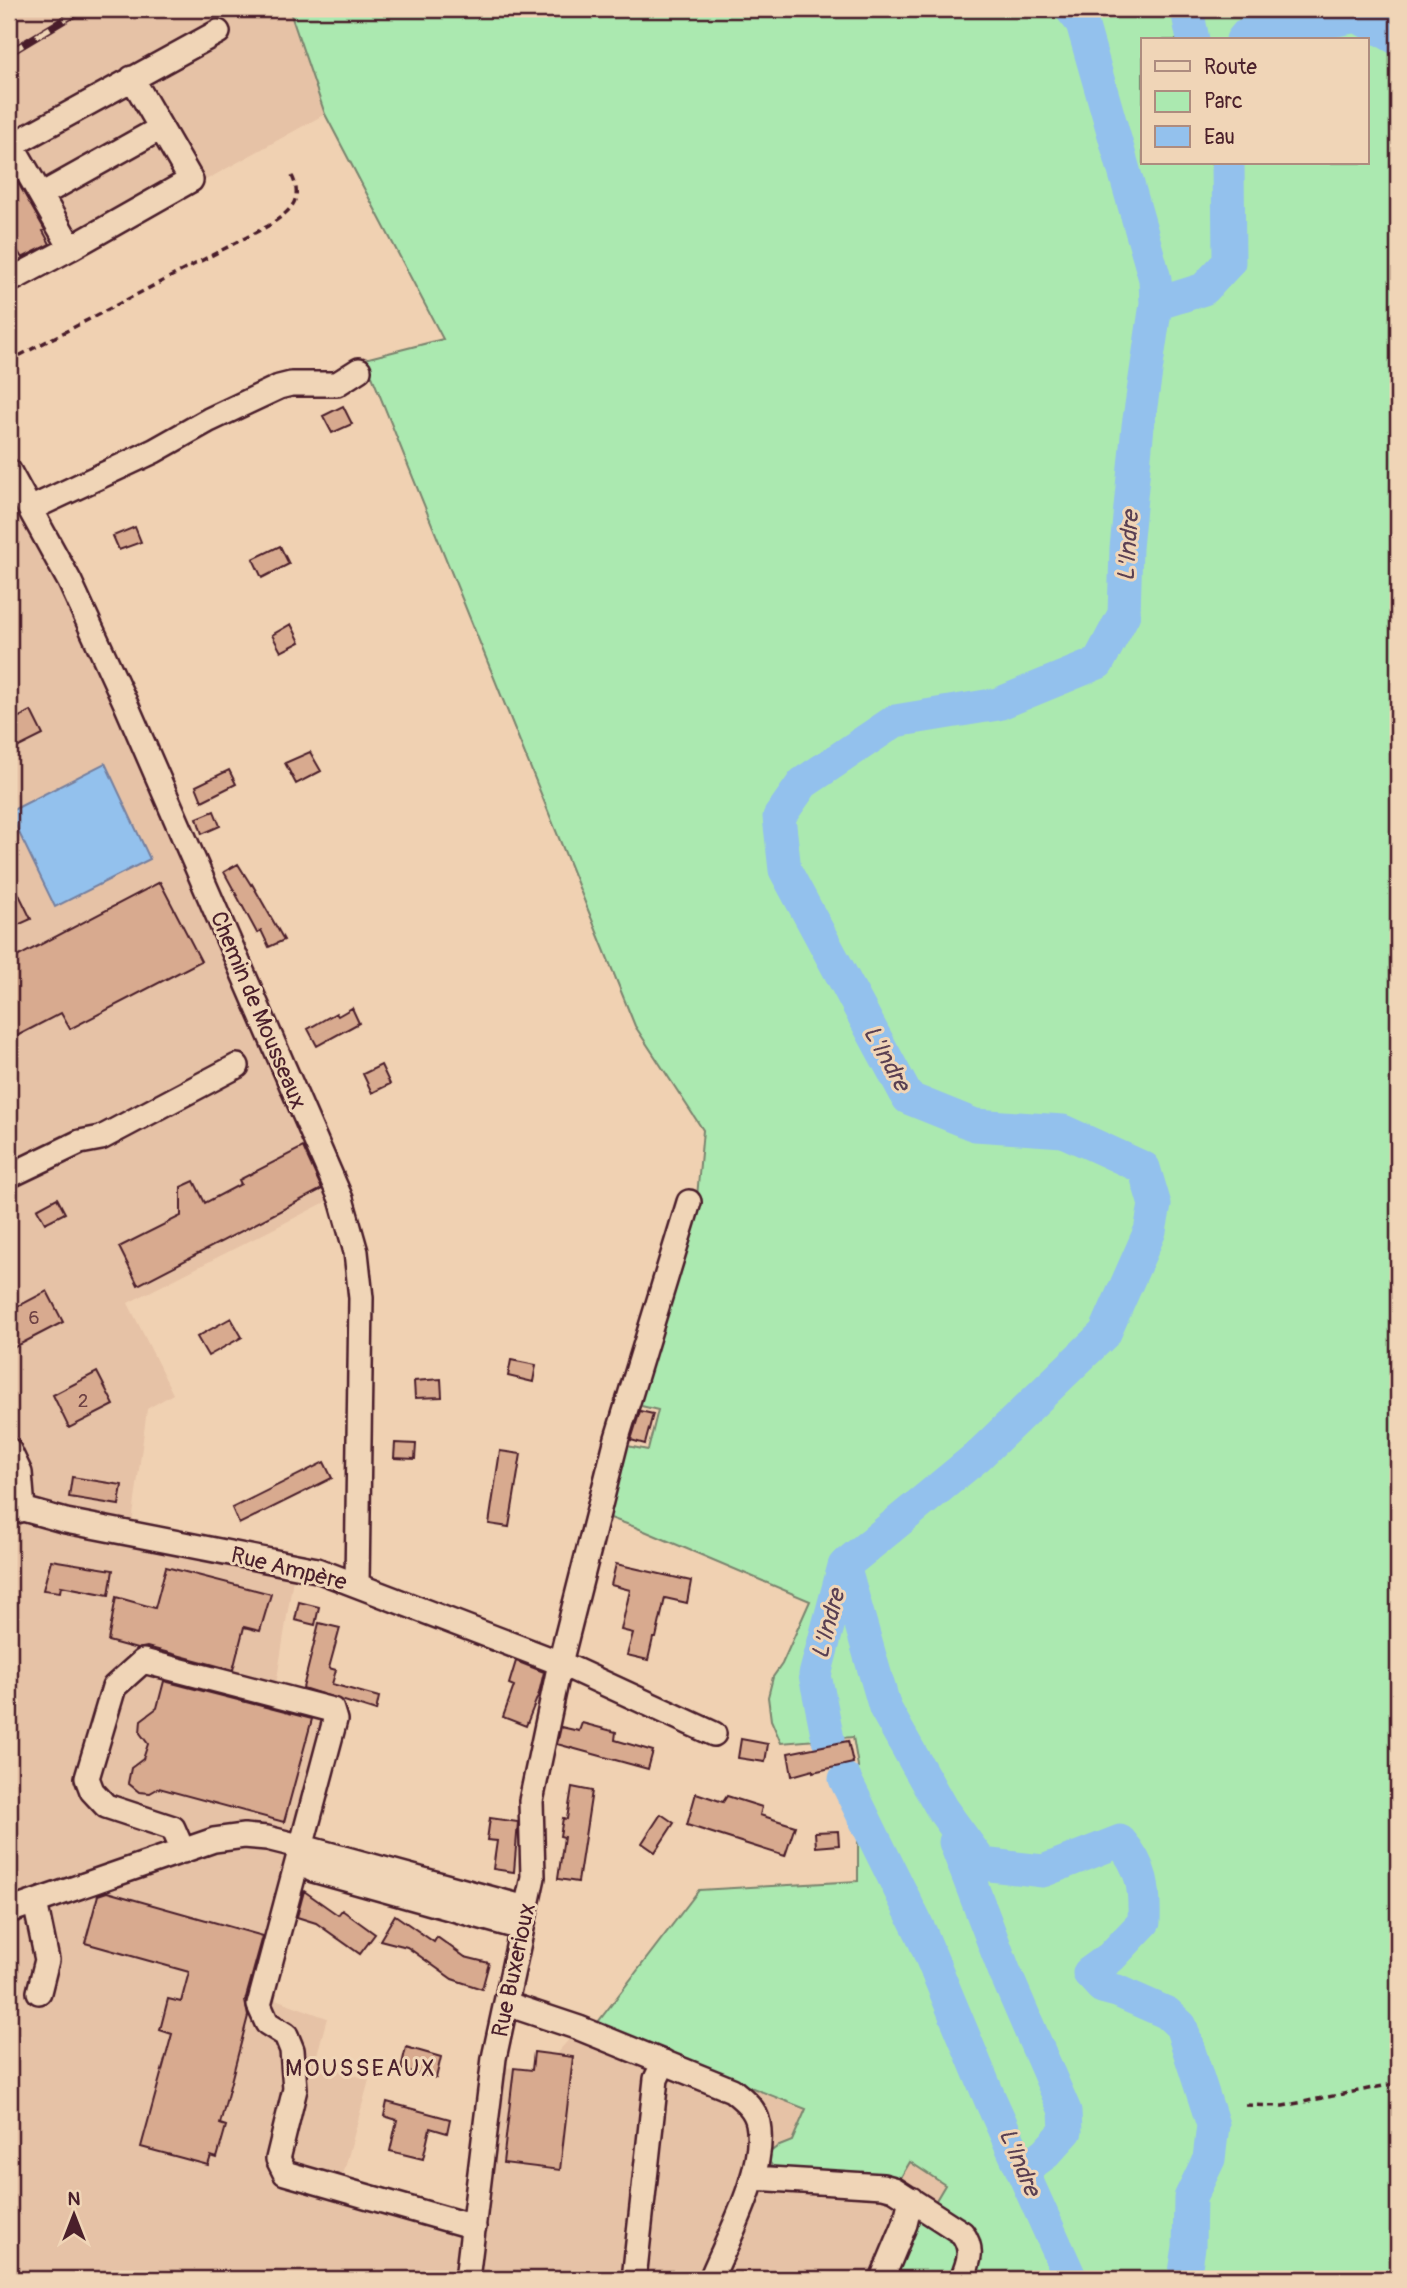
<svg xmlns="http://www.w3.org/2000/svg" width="1407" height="2288" font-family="Pangolin,sans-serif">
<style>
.built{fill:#e6c2a6}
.green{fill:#abe9b0;stroke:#7a846e;stroke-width:2;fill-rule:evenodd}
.water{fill:#93c1ed;stroke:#76809f;stroke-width:2}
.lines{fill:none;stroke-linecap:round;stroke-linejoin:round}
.river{stroke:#93c1ed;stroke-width:33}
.building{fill:#d8aa8f;stroke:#4a1f2b;stroke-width:2}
.minor-casing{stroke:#4a1f2b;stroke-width:28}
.path{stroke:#4a1f2b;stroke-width:3.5;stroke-dasharray:7 5;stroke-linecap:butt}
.minor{stroke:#f0d5b7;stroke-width:23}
.rail-casing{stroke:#4a1f2b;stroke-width:8}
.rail{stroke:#f0d5b7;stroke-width:5;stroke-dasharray:16;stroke-linecap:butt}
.labels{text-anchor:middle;stroke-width:6;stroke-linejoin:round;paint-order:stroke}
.number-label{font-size:19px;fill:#6e4244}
.street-label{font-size:23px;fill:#4a1f2b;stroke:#f0d5b7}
.water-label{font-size:24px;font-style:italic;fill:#593f52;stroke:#f0d5b7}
.neighbourhood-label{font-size:24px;letter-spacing:2px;fill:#4a1f2b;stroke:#f0d5b7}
</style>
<rect width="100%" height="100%" fill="#f0d1b2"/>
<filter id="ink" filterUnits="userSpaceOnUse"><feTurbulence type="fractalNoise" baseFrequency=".0143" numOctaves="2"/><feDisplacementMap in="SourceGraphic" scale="14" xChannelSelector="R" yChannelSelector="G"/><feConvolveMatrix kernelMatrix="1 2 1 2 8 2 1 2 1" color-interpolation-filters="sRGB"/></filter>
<g filter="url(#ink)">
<path class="built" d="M9 9H289L325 114 9 289Z
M9 445 92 610 349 1190 128 1303 173 1394 147 1409 132 1523 297 1553 276 1685 348 1706 270 1997 327 2018 315 2062 369 2080 342 2179 454 2212 483 2254 504 2067 531 2070 534 2052 556 2054 573 2035 578 2019 950 2167 990 2279H9Z"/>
<path class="green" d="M289 9H1398V2279H965L972 2259 932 2207 945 2185 910 2162 897 2184 788 2174 774 2168 765 2156 777 2147 792 2141 806 2109 595 2026 699 1890 858 1881V1766L853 1737 781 1743 771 1720 768 1697 773 1677 782 1664 810 1601 635 1527 602 1515 622 1445 648 1450 658 1410 633 1404 696 1208 703 1130 635 1026 365 359 443 339 325 114ZM1143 40H1367V163H1143Z
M922 2220 963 2246 954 2279H910L891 2272 916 2222Z"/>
<path class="water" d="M105 763 150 859 55 907 9 812Z"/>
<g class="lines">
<path class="river" d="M1187 9 1193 40
M1242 40 1247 34 1279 31 1357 16 1398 39
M1156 304 1204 289 1229 262 1228 163
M844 1566 885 1708 942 1809 982 1864 1043 1871 1120 1841C1143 1867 1145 1889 1144 1922L1111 1957 1089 1973 1102 1987 1117 1991 1167 2013 1181 2026 1213 2125 1209 2159 1190 2198 1189 2247 1184 2279
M828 1739 815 1675 844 1566 978 1456 1105 1333 1150 1231 1155 1205 1144 1168 1063 1131 975 1125 908 1098 785 870 779 817 803 783 895 721 998 704 1098 663 1124 614 1126 548 1138 426 1156 304 1155 279 1082 23 1071 9
M845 1779 921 1933 990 2099 1071 2279
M955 1842 1004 1970 1065 2111 1066 2131 1046 2153 1023 2170"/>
</g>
<path class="building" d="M9 167 45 230 43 231 50 244 22 258 17 250 9 254Z
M343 406 352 424 332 433 323 416Z
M135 527 141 542 119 550 113 536Z
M280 546 289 564 262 578 253 559Z
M291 624 300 642 281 652 272 635Z
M31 711 43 735 9 752V722Z
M310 752 321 771 296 784 285 763Z
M229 770 236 784 202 801 196 786Z
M214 811 220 826 202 834 197 818Z
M238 864 251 885 252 884 284 940 269 947 261 930 257 933 224 872Z
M9 874 31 919 9 929Z
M160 882 201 961 70 1029 61 1013 9 1040V961Z
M352 1008 359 1023 317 1046 308 1029 336 1013 338 1016Z
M381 1065 390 1084 372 1093 363 1074Z
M303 1147 322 1189 138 1285 119 1247 181 1216V1187L194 1181 205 1203 241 1184 239 1180Z
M57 1198 65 1213 45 1223 37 1209Z
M47 1291 63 1322 9 1350V1311Z
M231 1318 242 1337 208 1356 197 1337Z
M511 1360 536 1365 533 1382 508 1376Z
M97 1372 114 1405 69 1428 53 1395Z
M441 1379 442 1397 415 1398 414 1381Z
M640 1411 653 1414 645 1444 631 1440Z
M395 1443 416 1444 415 1459 394 1458Z
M500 1451 521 1454 509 1527 489 1524Z
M324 1462 332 1478 239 1524 232 1508Z
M72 1477 122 1485 119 1505 69 1497Z
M51 1560 113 1570 109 1595 61 1586 60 1592 43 1590Z
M616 1564 691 1581 687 1603 665 1598 656 1638H653L648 1660 627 1655 633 1633 621 1630 630 1590 611 1585Z
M166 1567 271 1594 260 1631 244 1627 233 1670 147 1647 137 1649 108 1641 116 1597 155 1608Z
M299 1602 319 1607 315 1625 295 1620Z
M319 1623 340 1628 329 1668 336 1670 332 1684 379 1697 376 1711 303 1688Z
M516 1661 544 1672 539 1693 526 1726 503 1717 514 1686 509 1684Z
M164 1681 312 1719 284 1822 159 1788 150 1793 139 1792 128 1783 131 1768 143 1759 148 1744 140 1733 141 1720 157 1708Z
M582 1723 616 1732 615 1740 653 1751 648 1769 557 1744 561 1727 579 1731Z
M741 1739 768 1744 765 1762 738 1758Z
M848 1741 853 1763 813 1772V1770L792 1776 788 1753Z
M572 1787 592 1791 578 1882 558 1879 564 1837 560 1836 563 1818 567 1819Z
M696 1793 723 1802 727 1796 762 1807 760 1815 795 1826 785 1856 687 1825Z
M661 1814 674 1823 655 1852 642 1843Z
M490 1818 518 1822 514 1872 493 1869 497 1841 487 1840Z
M838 1831 839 1845 816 1847 815 1832Z
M304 1891 338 1915 342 1910 375 1934 360 1954 316 1923 297 1917Z
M107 1892 263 1936 245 2001 248 2016 220 2124 226 2126 217 2158 211 2156 208 2165 141 2147 172 2034 160 2030 168 1999 181 2002 189 1972 85 1943 98 1895Z
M395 1915 434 1942 437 1937 465 1957 489 1963 482 1989 452 1979 407 1947 380 1940Z
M406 2047 441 2057 436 2078 401 2069Z
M534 2052 573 2057 560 2170 503 2163 514 2068 532 2070Z
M387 2102 450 2119 447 2133 430 2128 423 2159 390 2151 397 2120 384 2116Z"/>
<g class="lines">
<g class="minor-casing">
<path id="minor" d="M132 78 161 128
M41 195 161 128 191 180 71 248
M9 281 71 248 12 145 218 32
M9 471 70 582 125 702 341 1199 356 1252 361 1298 357 1584
M30 509 154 451 209 420 279 387 291 384H337L359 370
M9 1176 80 1142 101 1138 237 1066
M9 1450 20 1473 23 1509
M9 1513 23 1509 66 1521 317 1570 560 1663 714 1734
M183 1851 173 1828 106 1806 92 1791 87 1778 114 1687 143 1661 332 1710 335 1720 259 2005 267 2023 286 2035 292 2050 295 2089 278 2159 285 2173 474 2227
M313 1870 521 1928
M35 1902 47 1960 39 1992
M9 1911 214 1840 244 1836 267 1838 303 1847 526 1908
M507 2004 579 2028 732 2090C743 2099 755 2108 758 2123 767 2168 728 2238 711 2279
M753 2178 883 2186 894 2189 962 2233C974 2249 969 2262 962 2279
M467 2279 494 2058 533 1877 531 1801 560 1663 617 1438 689 1202
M634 2279 656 2079 664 2062
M882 2279 905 2224 911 2199"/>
</g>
<path class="path" d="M9 361 268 226C289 212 305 201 291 174
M1245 2105 1283 2106 1398 2083"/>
<use href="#minor" class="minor"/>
<g class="rail-casing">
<path id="rail" d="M9 53 82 9"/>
</g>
<use href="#rail" class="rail"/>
</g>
</g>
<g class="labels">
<g class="number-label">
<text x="34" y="1324">6</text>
<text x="83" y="1407">2</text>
</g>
<g class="street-label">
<text transform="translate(259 1010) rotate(67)" y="8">Chemin de Mousseaux</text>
<text transform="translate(289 1568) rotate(14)" y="8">Rue Ampère</text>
<text transform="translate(513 1970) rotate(-78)" y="8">Rue Buxerioux</text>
</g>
<g class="water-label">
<text transform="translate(1128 546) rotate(-86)" y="8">L'Indre</text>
<text transform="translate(887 1058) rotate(61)" y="8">L'Indre</text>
<text transform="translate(828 1624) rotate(-75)" y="8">L'Indre</text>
<text transform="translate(1020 2162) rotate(67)" y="8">L'Indre</text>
</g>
<g class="neighbourhood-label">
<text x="361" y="2076">MOUSSEAUX</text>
</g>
</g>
<rect width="1407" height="2288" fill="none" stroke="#f0d5b7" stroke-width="35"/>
<rect x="18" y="18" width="1372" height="2253" fill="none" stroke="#4a1f2b" stroke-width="2.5" filter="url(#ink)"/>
<rect x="1141" y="38" width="228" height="126" fill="#f0d5b7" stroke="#ae8c7f" stroke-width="2"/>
<rect x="1155" y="61" width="35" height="10" fill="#f0d5b7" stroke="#ae8c7f" stroke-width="2"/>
<text x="1204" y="74" font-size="21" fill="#4a1f2b">Route</text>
<rect x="1155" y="91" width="35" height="21" fill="#abe9b0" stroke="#ae8c7f" stroke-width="2"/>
<text x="1204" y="108" font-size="21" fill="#4a1f2b">Parc</text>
<rect x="1155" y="126" width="35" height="21" fill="#93c1ed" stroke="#ae8c7f" stroke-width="2"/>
<text x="1204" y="144" font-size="21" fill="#4a1f2b">Eau</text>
<g transform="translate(74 2215)" stroke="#f0d5b7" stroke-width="5" paint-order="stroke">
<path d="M0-5L12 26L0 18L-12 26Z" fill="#4a1f2b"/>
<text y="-10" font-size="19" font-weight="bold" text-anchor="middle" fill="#4a1f2b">N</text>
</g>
</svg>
